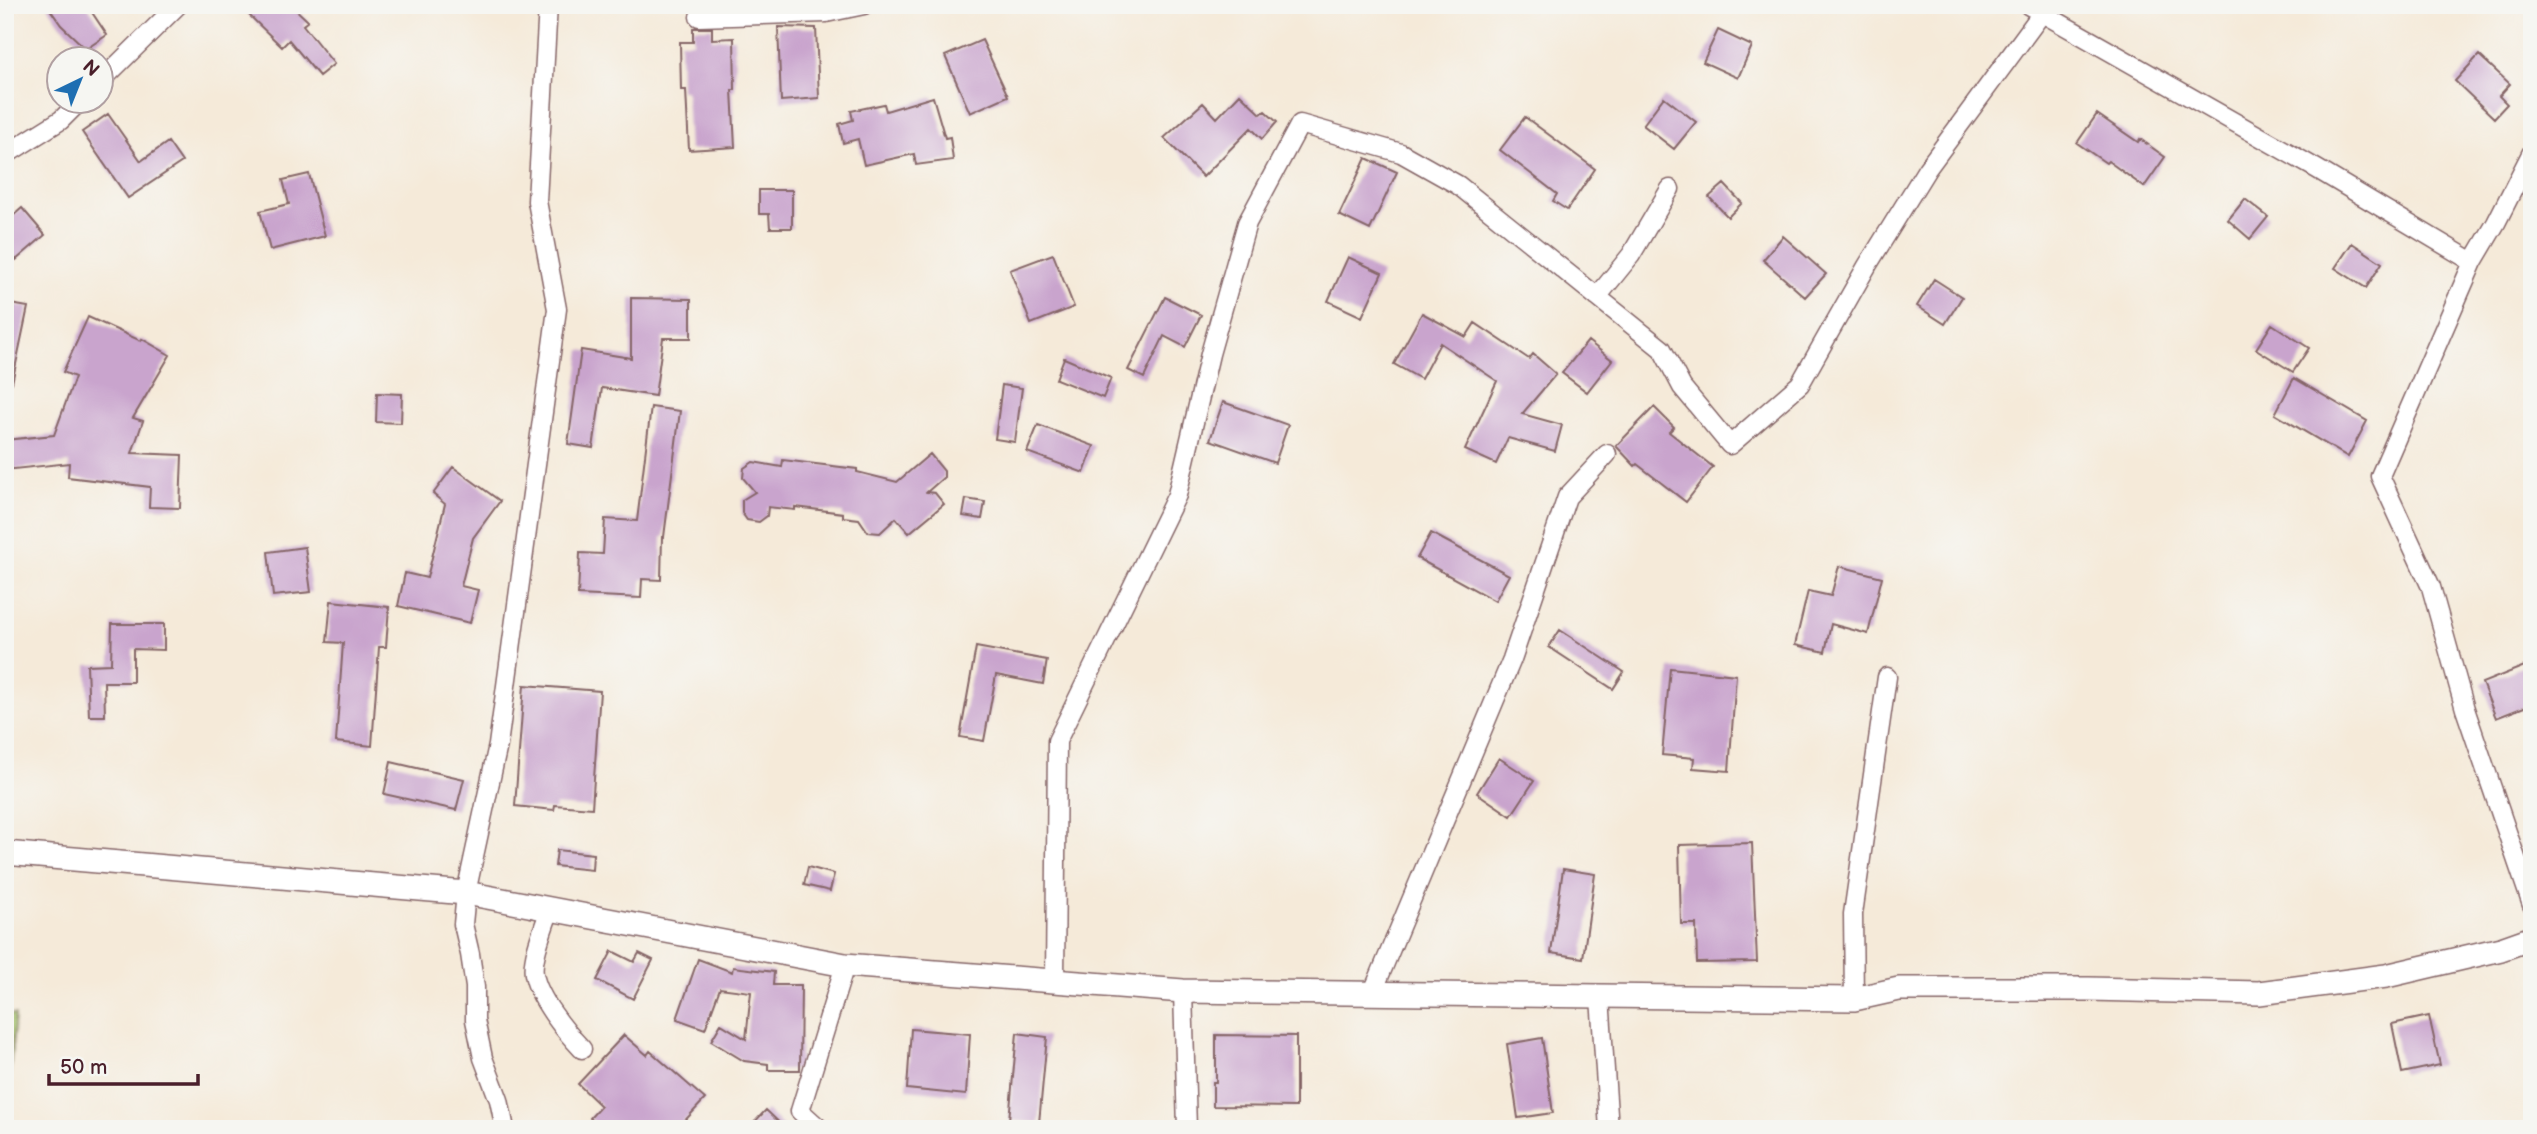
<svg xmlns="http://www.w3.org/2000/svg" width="2537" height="1134" font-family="'Balsamiq Sans',sans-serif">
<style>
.green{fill:#a2c16a;stroke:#76704a;stroke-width:2}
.building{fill:#c9a4cd}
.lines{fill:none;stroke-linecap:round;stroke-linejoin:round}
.minor-casing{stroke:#866668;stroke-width:21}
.tertiary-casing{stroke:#866668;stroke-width:26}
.minor{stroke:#fff;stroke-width:18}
.tertiary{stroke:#fff;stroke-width:23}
</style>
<rect width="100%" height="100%" fill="#f6f6f2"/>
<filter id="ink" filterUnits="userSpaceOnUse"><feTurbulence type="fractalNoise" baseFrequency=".0143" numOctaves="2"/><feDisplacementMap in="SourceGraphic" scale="14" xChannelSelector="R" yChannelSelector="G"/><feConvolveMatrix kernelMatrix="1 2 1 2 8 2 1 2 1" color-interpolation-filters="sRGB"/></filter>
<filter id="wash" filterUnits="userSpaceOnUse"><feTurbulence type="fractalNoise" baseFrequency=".00686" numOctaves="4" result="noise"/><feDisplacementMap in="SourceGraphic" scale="28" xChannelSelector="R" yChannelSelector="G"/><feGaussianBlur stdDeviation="1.57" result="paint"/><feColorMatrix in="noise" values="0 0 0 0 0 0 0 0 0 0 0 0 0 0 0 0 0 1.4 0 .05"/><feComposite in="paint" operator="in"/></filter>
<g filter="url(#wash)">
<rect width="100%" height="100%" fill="#f5ead9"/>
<path class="green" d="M5 1014 15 1015 7 1104 5 1103Z"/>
<g id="blocks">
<path class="building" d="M47 5H87L107 35 86 49 61 25Z
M257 5H291L308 21 303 25 334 64 319 76 289 40 282 47 248 14Z
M778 27 816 28 819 98 781 101Z
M693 28H712V39L734 38 735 90H732L735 147 689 150 686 90H681L680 42H693Z
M1718 30 1752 46 1738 78 1703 62Z
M982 40 1008 96 970 113 945 56Z
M2479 55 2510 84 2499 96 2507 104 2494 118 2455 81Z
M1240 94 1261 114 1265 111 1277 122 1262 139 1251 128 1203 177 1164 138 1203 103 1217 118Z
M933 97 945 138 950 137 953 160 916 165 914 154 864 165 858 139 843 143 839 124 853 120 851 111 884 104 886 111Z
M1664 97 1696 122 1674 149 1643 125Z
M108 114 141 161 168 142 182 162 128 198 82 132Z
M2097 114 2138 142 2140 139 2165 157 2144 187 2108 161 2106 163 2077 143Z
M1525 117 1595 169 1567 210 1553 201 1557 194 1500 150Z
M1366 158 1397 172 1370 230 1339 215Z
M309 174 325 236 270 250 260 211 289 204 283 180Z
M1724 184 1742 203 1728 217 1709 197Z
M759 190H792V228H770L769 214H759Z
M2245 199 2268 217 2250 239 2228 220Z
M22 208 45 235 16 260 5 247V223Z
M1783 236 1826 274 1805 297 1763 260Z
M2352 243 2382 263 2366 288 2335 268Z
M1053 254 1074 307 1031 324 1010 270Z
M1348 257 1382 273 1362 317 1328 301Z
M1934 279 1962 297 1945 324 1917 306Z
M1165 297 1201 315 1185 347 1164 336 1144 378 1128 370Z
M631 298 691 299V338H663L655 396 602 388 593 448 568 444 581 350 631 358Z
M5 303 28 307 12 383H5Z
M1422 313 1466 337 1475 323 1529 359 1533 354 1556 374 1522 414 1562 425 1555 451 1508 438 1496 464 1465 450 1497 381 1440 343 1421 379 1394 364Z
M88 317 141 341 142 339 170 355 133 418 143 421 132 453 182 455 180 508 149 507 150 487 68 477 69 463 5 470V440L54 435 75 377 63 372Z
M2272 324 2309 348 2293 372 2256 349Z
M1588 341 1612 360 1587 392 1562 373Z
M1064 358 1111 378 1103 398 1056 379Z
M2294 378 2367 421 2348 457 2275 414Z
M1002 385 1022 388 1015 442 995 439Z
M377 393 402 394 401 423 376 422Z
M1223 402 1288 425 1275 463 1210 440Z
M651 407 680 411 664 537H662L661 580 642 579 641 598 578 595 580 553 603 554 605 519 637 521Z
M1654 407 1674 427 1669 432 1713 467 1686 502 1637 464 1635 466 1616 446Z
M1038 425 1094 446 1084 473 1027 452Z
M930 454 944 471V477L927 492 935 493 944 504 909 533 896 518 880 533 868 532 859 519 843 517V513L795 507V510L768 507 767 516 759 522 747 520 742 513V500L755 492 743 478 744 468 753 462 782 467 783 460 857 469V472L897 482Z
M453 467 500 501 473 538 461 586 478 590 470 623 398 606 405 573 427 578 445 504 433 494Z
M966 499 985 502 982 519 963 516Z
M1431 533 1509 575 1495 601 1417 558Z
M305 547 311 592 273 596 268 552Z
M1839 566 1882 577 1868 634 1831 624 1825 652 1795 645 1808 591 1831 596Z
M331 601 389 607 386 647H379L372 746 336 742 343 643 327 642Z
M112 624H164V650L133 649V682H104L105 716H89L87 665 111 664Z
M1560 630 1624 672 1613 689 1549 647Z
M976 647 1047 660 1043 684 996 675 984 741 960 737Z
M2532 663V704L2496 718 2482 683Z
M1670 668 1736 675 1729 771 1693 768 1694 758 1662 755Z
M524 685 600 691 592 808 555 805 554 810 515 806Z
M1499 758 1534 781 1511 816 1477 793Z
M391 762 464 779 456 810 384 794Z
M1752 843 1757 962 1697 963 1696 924H1681L1679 845Z
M557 850 593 854 592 870 555 866Z
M808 867 834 874 830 891 804 885Z
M1563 869 1595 874 1583 958 1551 953Z
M612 951 634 962 639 953 653 960 633 999 597 980Z
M698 959 732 972 733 967 774 972 773 985H801L800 1070H768V1064L744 1061 711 1041 721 1024 746 1039 751 992 720 988 705 1029 677 1019Z
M2429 1016 2440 1065 2402 1073 2392 1024Z
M911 1029 970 1034 966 1095 907 1089Z
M1017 1033 1047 1037 1039 1123 1009 1120Z
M624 1035 647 1055 650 1051 705 1099 677 1129H601L590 1118 601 1106 578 1084Z
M1216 1035 1296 1036V1107L1213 1106V1082H1216Z
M1542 1038 1553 1113 1518 1118 1507 1044Z
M766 1110 786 1129H748Z"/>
</g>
</g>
<g filter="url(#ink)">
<use href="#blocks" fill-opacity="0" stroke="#866668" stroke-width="2"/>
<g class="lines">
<g class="minor-casing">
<path id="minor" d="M2028 5 2317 169 2473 262
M699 17 826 13 864 5
M102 80 178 5
M2532 152 2496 223 2473 262 2380 476 2431 587 2465 709 2532 905
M5 155 61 120 79 102
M1597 297 1631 255 1670 189
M550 909C545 925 531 957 534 974 538 998 565 1031 582 1049
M1055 981 1057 741 1177 495 1210 354 1247 223 1300 124 1401 153 1458 185 1662 349 1682 387 1730 445 1800 384 1867 266 1927 169 2042 13
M1183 991 1187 1129
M1372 994 1512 659 1567 497 1607 454
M1600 997 1609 1129
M1854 999 1853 914 1887 677
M505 1129 499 1100 483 1058 475 1020V987L470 954 463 924 466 893 498 745 557 309 537 201 548 5
M820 1129 800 1111 845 965"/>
</g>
<g class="tertiary-casing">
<path id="tertiary" d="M5 853 466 893 845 965 1183 991 1854 999 1899 989H2089L2259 993 2386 976 2501 949 2532 938"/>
</g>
<use href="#minor" class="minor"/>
<use href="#tertiary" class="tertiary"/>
</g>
</g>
<rect width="2537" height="1134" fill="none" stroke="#f6f6f2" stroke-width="28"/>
<g transform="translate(80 80) rotate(43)"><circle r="33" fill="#f6f6f2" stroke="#b1a0a2" stroke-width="2"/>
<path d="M0-5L12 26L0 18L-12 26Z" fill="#1f6fb2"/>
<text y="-10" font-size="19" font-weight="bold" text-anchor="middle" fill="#4a1f2b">N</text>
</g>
<path d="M49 1074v10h149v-10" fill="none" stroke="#4a1f2b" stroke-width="3.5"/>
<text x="60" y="1074" font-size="21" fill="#4a1f2b" stroke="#f6f6f2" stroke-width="5" paint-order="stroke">50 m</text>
</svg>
